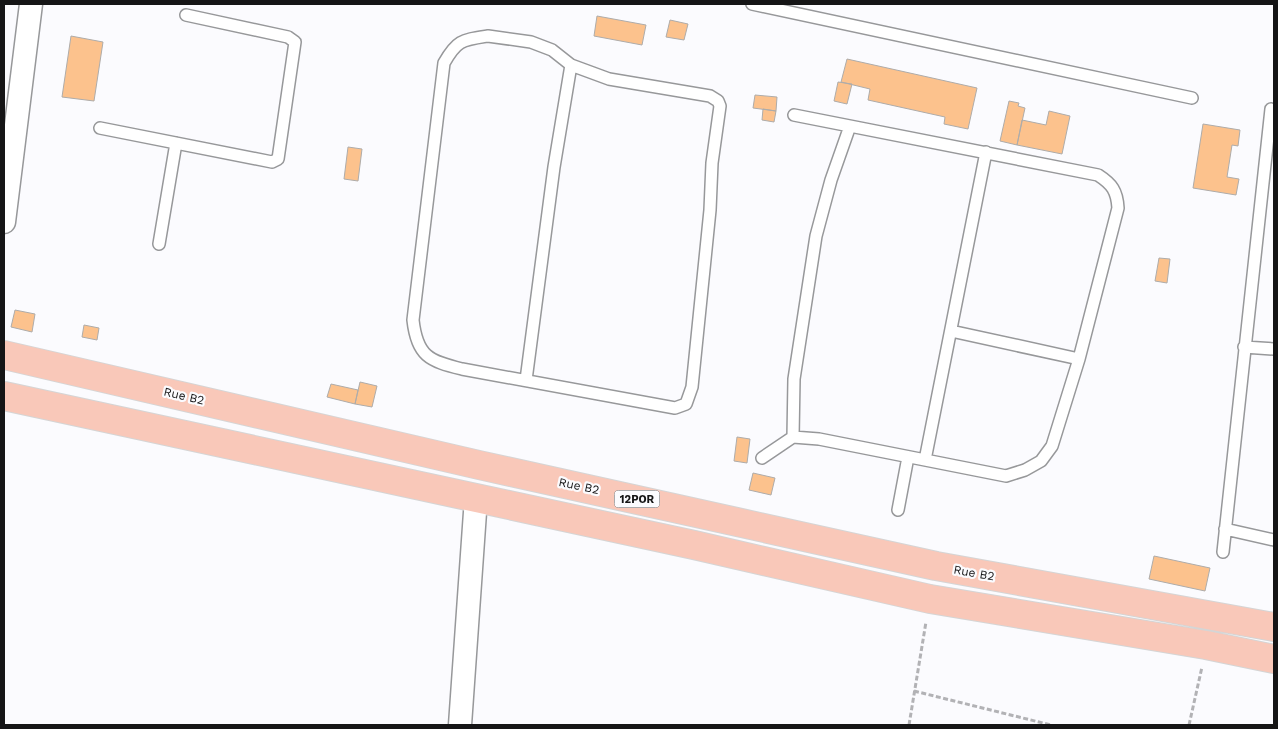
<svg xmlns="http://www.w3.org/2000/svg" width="1278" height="729" font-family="'Work Sans',sans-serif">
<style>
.building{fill:#fcc28d;stroke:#aeacaa}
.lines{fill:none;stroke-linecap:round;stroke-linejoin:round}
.service-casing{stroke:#97989a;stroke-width:14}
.minor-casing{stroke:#97989a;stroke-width:25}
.primary-casing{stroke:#d5d5d5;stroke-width:30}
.path{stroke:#b2b2b5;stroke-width:3;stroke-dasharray:5 2.5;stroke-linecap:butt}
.service{stroke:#fff;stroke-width:11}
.minor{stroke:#fff;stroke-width:22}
.primary{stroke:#f9c8b9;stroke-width:28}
.labels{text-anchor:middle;stroke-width:4.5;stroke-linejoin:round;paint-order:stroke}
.shield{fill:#fbfbfe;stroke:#5a5a5c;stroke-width:1}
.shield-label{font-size:11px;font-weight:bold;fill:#151516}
.street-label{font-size:12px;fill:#151516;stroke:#fbfbfe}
</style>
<rect width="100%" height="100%" fill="#fbfbfe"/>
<path class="building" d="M597 16 646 25 642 45 594 36Z
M670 20 688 24 684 40 666 37Z
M71 36 103 42 94 101 62 97Z
M847 59 977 88 968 129 944 124 945 117 868 100 870 89 841 82Z
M838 82 852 84 847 104 834 101Z
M755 95 777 97 776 111 753 108Z
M1009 101 1019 103 1018 106 1025 108 1017 145 1000 141Z
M763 109 776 111 774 122 762 120Z
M1049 111 1070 116 1062 154 1017 145 1022 120 1046 125Z
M1203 124 1240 130 1238 146 1232 145 1227 177 1239 179 1236 195 1193 188Z
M348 147 362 149 358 181 344 179Z
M1159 258 1170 259 1167 283 1155 281Z
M15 310 35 314 32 332 11 327Z
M84 325 99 328 97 340 82 337Z
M360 382 377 386 372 407 355 404Z
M331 384 358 390 355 404 327 397Z
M737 437 750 439 747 463 734 461Z
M753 473 775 478 771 495 749 490Z
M1154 556 1210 568 1205 591 1149 579Z"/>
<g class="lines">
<g class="service-casing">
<path id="service" d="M752 4 1192 98
M488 36 531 42 552 50 571 65 609 79 710 96 718 101 720 106 712 163 710 210 692 387 686 404 675 408 462 369C429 361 417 356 413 320L444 63C457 40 462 40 488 36Z
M100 128 272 162 278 159 295 42 288 37 186 15
M159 244 176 143
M951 331 1079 359
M1244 347 1274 349
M526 380 554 167 571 65
M793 437 794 379 816 236 831 180 850 126
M762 458 793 437 819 439 1006 476 1025 470 1041 461 1052 446 1079 359 1118 208C1117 191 1112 184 1098 175L794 115
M925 460 986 152
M898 510 908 457
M1225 529 1274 540
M1223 552 1271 109"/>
</g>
<g class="minor-casing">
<path id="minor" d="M4 222 31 4
M460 725 476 498"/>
</g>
<g class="primary-casing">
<path id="primary" d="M4 355 479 465 936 566 1274 627
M4 396 694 545 930 599 1206 645 1274 659"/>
</g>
<path class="path" d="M914 691 1051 725
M909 725 926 622
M1189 725 1202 667"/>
<use href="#service" class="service"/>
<use href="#minor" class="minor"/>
<use href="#primary" class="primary"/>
</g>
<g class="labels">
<rect class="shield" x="614.5" y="490.5" width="45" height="17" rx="4"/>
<g class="shield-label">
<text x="637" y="503">12POR</text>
</g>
<g class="street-label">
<text transform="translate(184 396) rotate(13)" y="4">Rue B2</text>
<text transform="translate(579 486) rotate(12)" y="4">Rue B2</text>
<text transform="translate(974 573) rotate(10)" y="4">Rue B2</text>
</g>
</g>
<rect width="1278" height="729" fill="none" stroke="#151516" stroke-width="10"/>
</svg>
